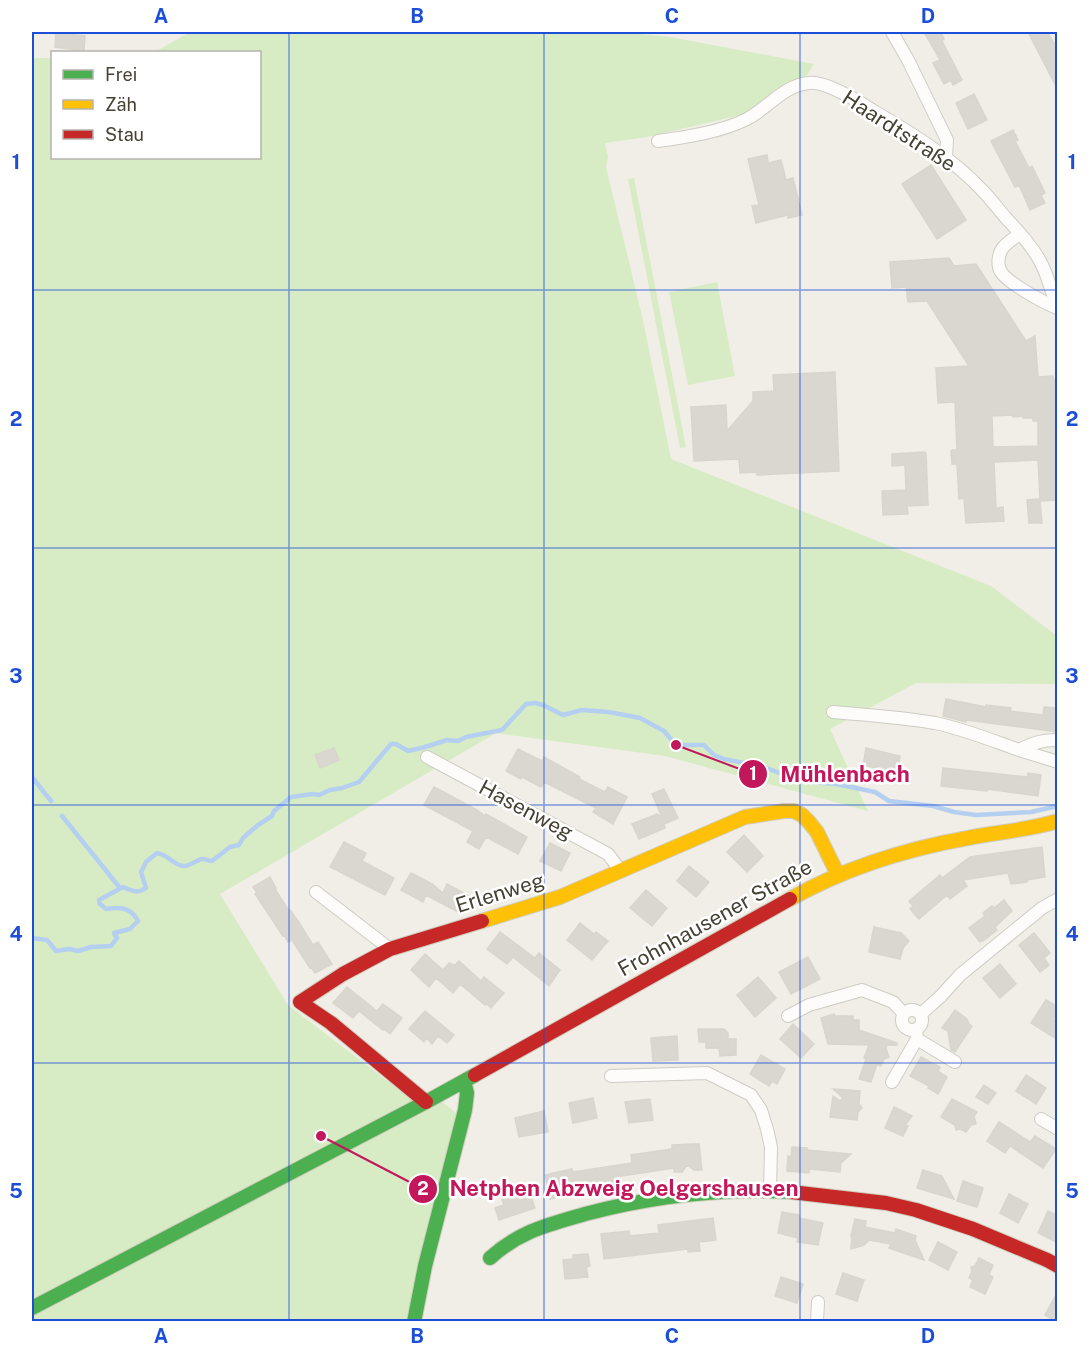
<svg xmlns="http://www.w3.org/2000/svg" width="1089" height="1353" font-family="'Public Sans',sans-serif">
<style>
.green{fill:#d7ecc4}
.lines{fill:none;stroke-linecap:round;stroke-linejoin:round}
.stream{stroke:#b4cff0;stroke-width:4.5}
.building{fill:#d9d7cf;stroke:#d8d6cc;stroke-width:1.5;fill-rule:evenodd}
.street-casing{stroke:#ceccc4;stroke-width:14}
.fast-casing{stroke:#cfccbd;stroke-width:16}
.slow-casing{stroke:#cfccbd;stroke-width:16}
.jam-casing{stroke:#cfccbd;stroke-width:16}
.street{stroke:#fdfcfb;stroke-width:12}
.fast{stroke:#4caf50;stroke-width:14}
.slow{stroke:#ffc107;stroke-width:14}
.jam{stroke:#c62828;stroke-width:14}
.grid{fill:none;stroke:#1d4ed8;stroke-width:1.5;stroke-opacity:0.55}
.labels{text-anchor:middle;stroke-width:5;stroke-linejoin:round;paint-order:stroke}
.street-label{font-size:21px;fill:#454133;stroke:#fff}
.leader{fill:none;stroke:#c2185b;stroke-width:2}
.callout-dot{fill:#c2185b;stroke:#fff;stroke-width:2}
.mark-label{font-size:18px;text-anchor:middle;font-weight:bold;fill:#fff}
.callout-label{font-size:22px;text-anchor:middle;font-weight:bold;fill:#c2185b;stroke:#fff;stroke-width:5;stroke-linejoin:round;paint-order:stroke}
.neatline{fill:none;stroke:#1d4ed8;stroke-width:2}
.grid-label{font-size:20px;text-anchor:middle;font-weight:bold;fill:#1d4ed8}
</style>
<rect width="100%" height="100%" fill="#f0eee6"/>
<path class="green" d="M190 32H619L670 37 814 64 805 78 777 89 745 114 647 137 605 143 608 157 606 167 643 320 671 459 991 586 1057 636V684L916 683 830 729 868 811 665 756 496 733 220 894 288 1005 424 1109 441 1101 456 1113 413 1321H32V58H52V158H260V52H155Z
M634 178 686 447 680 448 628 179Z
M717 282 735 376 688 385 669 292Z"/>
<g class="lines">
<path class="stream" d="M32 777 51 801
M62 816 120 888
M32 938 47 940 56 951 69 949 78 951 91 947 111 946 117 938 114 933 130 929 138 921C131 907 120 907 106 909L100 904 99 900 123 887C132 891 137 894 146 888L141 872 146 862 157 853C169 855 173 865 183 866 191 866 196 860 202 859 206 859 209 861 212 861L230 847 239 845 243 838 258 825 272 816 274 811 291 797 313 794 319 795 330 790 342 788 359 782 391 744H396L408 751 425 747 447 740 458 741 466 737 502 730 526 704 535 703 543 705 563 715 582 710 609 712 640 718 664 731 676 745H704L714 755 724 759 764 767 800 781 836 784 875 792 889 801 933 806 954 812 976 815 1031 812 1058 806"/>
</g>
<path class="building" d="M924 32H941L944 39 942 41 962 80 953 85 951 80 944 84 933 63 940 60Z
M1028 32H1047L1058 49V90Z
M56 33 85 36 84 51 55 47Z
M974 94 987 120 968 129 956 103Z
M1013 130 1018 140 1015 141 1029 168 1032 166 1045 193 1041 195 1045 203 1030 210 1019 185 1015 187 991 141Z
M767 155 768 163 781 160 786 180 793 178 802 215 788 218V215L756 223 752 206 759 205 748 159Z
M931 165 966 220 937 239 902 184Z
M949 258 954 266 976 264 1026 341 1035 336 1038 377 1053 376 1054 380H1058V500L1040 501 1042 523H1029L1027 500 1040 499 1038 460 994 462 996 508 1003 507 1004 521 966 523 964 498 959 499 957 464H952L951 452 952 450H957L955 402 938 403 936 368 969 366 927 301 908 302 906 287 892 288 890 262ZM1013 415V417L1023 416V418H1033V421H1038V446L993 447 992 416Z
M835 372 839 471 757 475 756 472 740 473 739 459 694 461 691 407 726 405 727 431 753 401V392L774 391 773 375Z
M924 452 926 453 928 505 907 506 908 514 883 515 882 491 906 490 905 465 892 466V454Z
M946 699 986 707V705L1011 708 1010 711 1043 715 1044 707 1058 708V732L966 720V722L943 716Z
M334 748 339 760 320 768 315 755Z
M866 748 900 756 897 773 863 765Z
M518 749 542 761 544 757 580 777 579 779 605 792 608 787 627 797 613 824 593 812 596 808 544 782 541 787 522 777 521 779 506 771Z
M943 768 1028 777V773L1041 775 1038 796 987 789V791L941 786Z
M434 787 477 810 485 816 486 814 527 837 518 854 486 837 479 849 467 842 473 831 424 805Z
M664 789 678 818 664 824 665 828 639 839 632 824 657 814 662 817 652 794Z
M744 835 763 856 747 872 727 852Z
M344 842 366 853 362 861 394 878 385 895 330 867Z
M550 843 570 853 561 871 540 861Z
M1042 847 1045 877 1027 880V882L1011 884 1008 873 963 880 967 886 950 899 947 895 919 919 910 909 913 906 909 901 940 875 942 878 970 857Z
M689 866 709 882 696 897 677 881Z
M411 873 432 884 443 893 447 884 475 899 469 910 462 909 460 913 426 895 423 902 401 890Z
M270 877 276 888 275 889 289 911 290 910 298 921 313 945 318 942 332 964 315 973 311 967 310 968 292 940 288 942 284 935 283 936 255 894 257 893 253 887Z
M646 890 667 908 652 926 630 908Z
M1004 900 1012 911 995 927 997 930 983 941 982 940 980 942 969 928 985 916 983 913 992 906 994 908Z
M580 923 594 934 596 932 608 941 592 960 567 940Z
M874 927 901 933 909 941 903 948 900 959 869 952Z
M500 932 535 958 539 953 560 970 549 986 513 957 507 964 487 949Z
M1034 933 1050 953 1044 958 1049 965 1040 972 1019 945Z
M425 954 443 970 449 963 455 965 459 961 481 981 484 977 504 993 491 1008 486 1003 485 1005 460 984 453 993 436 978 429 987 411 970Z
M808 957 820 979 791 994 779 972Z
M1000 964 1016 984 1000 998 983 978Z
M758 977 776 998 755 1017 737 995Z
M347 987 377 1011 383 1004 402 1018 390 1034 384 1029 383 1030 359 1011 353 1018 333 1003Z
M1046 1000 1058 1007V1012L1053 1019 1058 1022V1040L1031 1023Z
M955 1010 967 1019 969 1024 972 1026 955 1052 951 1050 948 1031 942 1028Z
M425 1011 454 1035 447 1043 438 1036 432 1044 427 1038 424 1042 409 1029Z
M834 1014 835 1016H853V1020H859V1030L897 1043V1045H887L886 1049 889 1057 884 1059 881 1066 877 1064 871 1082 859 1079 866 1059 864 1058 869 1045 828 1044 821 1018Z
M793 1024 814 1044 801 1058 780 1039Z
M698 1029H724L728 1033V1039H736V1055L720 1056 719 1048H706V1042H699Z
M677 1036 678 1060 653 1061 651 1038Z
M761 1055 785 1069 777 1084 772 1081 769 1086 750 1074Z
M921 1057 940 1067 938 1071 947 1077 938 1094 928 1088 929 1086 910 1076Z
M1026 1075 1046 1088 1036 1104 1016 1091Z
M984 1085 996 1093 988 1104 976 1097Z
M833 1089 860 1091 859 1104 862 1108 858 1112 857 1120 830 1117 833 1096 840 1101 843 1098Z
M593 1098 597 1118 573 1123 569 1103Z
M650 1099 653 1120 629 1123 625 1102Z
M952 1099 977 1112 974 1116 976 1124 971 1125 966 1132 960 1129 956 1130 955 1125 941 1117Z
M894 1107 912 1116 905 1125 908 1126 903 1136 885 1128Z
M544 1111 548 1132 519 1137 515 1118Z
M999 1122 1030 1142 1035 1136 1056 1149 1043 1168 1010 1146 1005 1153 987 1141Z
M692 1144H699L702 1170H694L687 1165 682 1172H674V1168L615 1177 616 1185 587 1188 563 1194 564 1196 550 1199 545 1175 572 1169 573 1172 632 1163 631 1155 672 1149V1145Z
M792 1147 807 1148V1150L851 1154 841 1163 840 1172 809 1169V1173L787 1171 788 1156 791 1157Z
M923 1170 942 1176 954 1199 917 1188Z
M963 1181 983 1188 977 1207 957 1201Z
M511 1186 518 1190 525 1188 528 1198 531 1197 535 1208 499 1220 495 1208 504 1205 501 1196 507 1194Z
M1009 1194 1028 1204 1018 1223 1000 1213Z
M1048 1211 1058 1216V1243L1038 1233Z
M782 1212 799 1215V1218L823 1223 818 1245 797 1242 798 1238 778 1233Z
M713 1218 716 1240 699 1242 700 1251 688 1252V1249L604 1259 601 1234 629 1231 630 1236 659 1233 658 1225Z
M855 1219 866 1221 865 1227 895 1233 896 1229 916 1236 915 1240 924 1260 889 1248 891 1244 869 1240 864 1245 851 1249 852 1236H851Z
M938 1242 957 1252 948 1270 929 1260Z
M588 1254 590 1266 586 1267 588 1277 565 1279 563 1260 573 1259V1255Z
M979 1258 993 1265 989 1275 993 1277 985 1294 970 1287 973 1280 969 1278 972 1271 971 1267 975 1266Z
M843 1273 864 1280 857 1301 836 1294Z
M781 1277 803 1284 797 1303 775 1296Z
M1058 1291V1322H1057L1045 1315Z"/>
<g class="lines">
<g class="street-casing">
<path id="street" d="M892 32 908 60 947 140 946 158
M658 141C687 137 721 132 747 119 768 108 784 85 809 83 825 81 858 101 872 110 911 133 951 157 982 190 991 199 998 209 1006 218 1019 232 1034 248 1042 265 1049 279 1052 295 1058 308
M1020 234C1014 238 1006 243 1002 249 998 255 997 266 1001 272 1009 284 1043 302 1057 308
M833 712C867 715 901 717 935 723 964 729 991 740 1019 750 1031 744 1043 739 1058 740
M1019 750 1058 762
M427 757 608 854 620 870
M316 892 390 949
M902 1020a10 10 0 1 1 20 0a10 10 0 1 1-20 0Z
M921 1014 941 996 960 975 1042 908 1058 899
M788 1016 809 1005 862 990 893 1002 904 1014
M917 1039 955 1062
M611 1076 707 1073 751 1095 761 1110 767 1129 771 1147 770 1191
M892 1082 917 1039 916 1029
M1041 1119 1058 1129
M817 1322 818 1302"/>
</g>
<g class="fast-casing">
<path id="fast" d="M490 1258C520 1231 547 1225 585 1214 653 1196 722 1188 791 1192
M32 1308 426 1102 475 1075
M414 1322 425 1266 465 1110 467 1093 464 1081"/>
</g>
<g class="slow-casing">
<path id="slow" d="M790 899C845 868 906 849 968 838 998 832 1029 830 1058 821
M482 921 560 897 745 817 784 811H794L802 815 809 822 817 832 838 875"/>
</g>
<g class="jam-casing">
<path id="jam" d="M475 1075 790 899
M426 1102 331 1023 300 1002 343 974 390 949 482 921
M791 1192 886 1203 916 1210 973 1229 1047 1260 1058 1266"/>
</g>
<use href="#street" class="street"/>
<use href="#fast" class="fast"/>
<use href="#slow" class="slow"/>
<use href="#jam" class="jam"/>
</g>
<path class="grid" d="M289 32V1322M544 32V1322M800 32V1322M32 290H1058M32 548H1058M32 805H1058M32 1063H1058"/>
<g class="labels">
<g class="street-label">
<text transform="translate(899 131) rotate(33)" y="7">Haardtstraße</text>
<text transform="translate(526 810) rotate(28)" y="7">Hasenweg</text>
<text transform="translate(500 893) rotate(-17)" y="7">Erlenweg</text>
<text transform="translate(715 918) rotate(-29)" y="7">Frohnhausener Straße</text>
</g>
</g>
<path class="leader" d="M676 745L753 774M321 1136L423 1189"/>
<g class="callout-dot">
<circle cx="676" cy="745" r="6"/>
<circle cx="321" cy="1136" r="6"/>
<circle cx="753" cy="774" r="15"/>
<circle cx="423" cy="1189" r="15"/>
</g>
<g class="mark-label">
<text x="753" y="780">1</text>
<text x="423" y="1195">2</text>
</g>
<g class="callout-label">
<text x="845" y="782">Mühlenbach</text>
<text x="624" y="1196">Netphen Abzweig Oelgershausen</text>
</g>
<rect width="1089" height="1353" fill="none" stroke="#ffffff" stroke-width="66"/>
<rect x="51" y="51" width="210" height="108" fill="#ffffff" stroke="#b5b3ad" stroke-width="1.5"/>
<rect x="63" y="70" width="30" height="9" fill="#4caf50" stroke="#b5b3ad" stroke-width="1.5"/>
<text x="105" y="81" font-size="18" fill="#454133">Frei</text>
<rect x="63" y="100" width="30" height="9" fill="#ffc107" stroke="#b5b3ad" stroke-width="1.5"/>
<text x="105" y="111" font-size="18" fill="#454133">Zäh</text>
<rect x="63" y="130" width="30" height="9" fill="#c62828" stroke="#b5b3ad" stroke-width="1.5"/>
<text x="105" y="141" font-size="18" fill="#454133">Stau</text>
<rect x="33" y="33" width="1023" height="1287" class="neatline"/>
<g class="grid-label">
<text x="161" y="23">A</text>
<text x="417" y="23">B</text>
<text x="672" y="23">C</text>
<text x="928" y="23">D</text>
<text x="16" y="169">1</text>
<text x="1072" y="169">1</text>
<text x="16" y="426">2</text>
<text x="1072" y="426">2</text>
<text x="16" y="683">3</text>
<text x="1072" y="683">3</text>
<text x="16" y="941">4</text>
<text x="1072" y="941">4</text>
<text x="16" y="1198">5</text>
<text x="1072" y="1198">5</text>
<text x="161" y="1343">A</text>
<text x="417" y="1343">B</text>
<text x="672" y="1343">C</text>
<text x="928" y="1343">D</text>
</g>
</svg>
